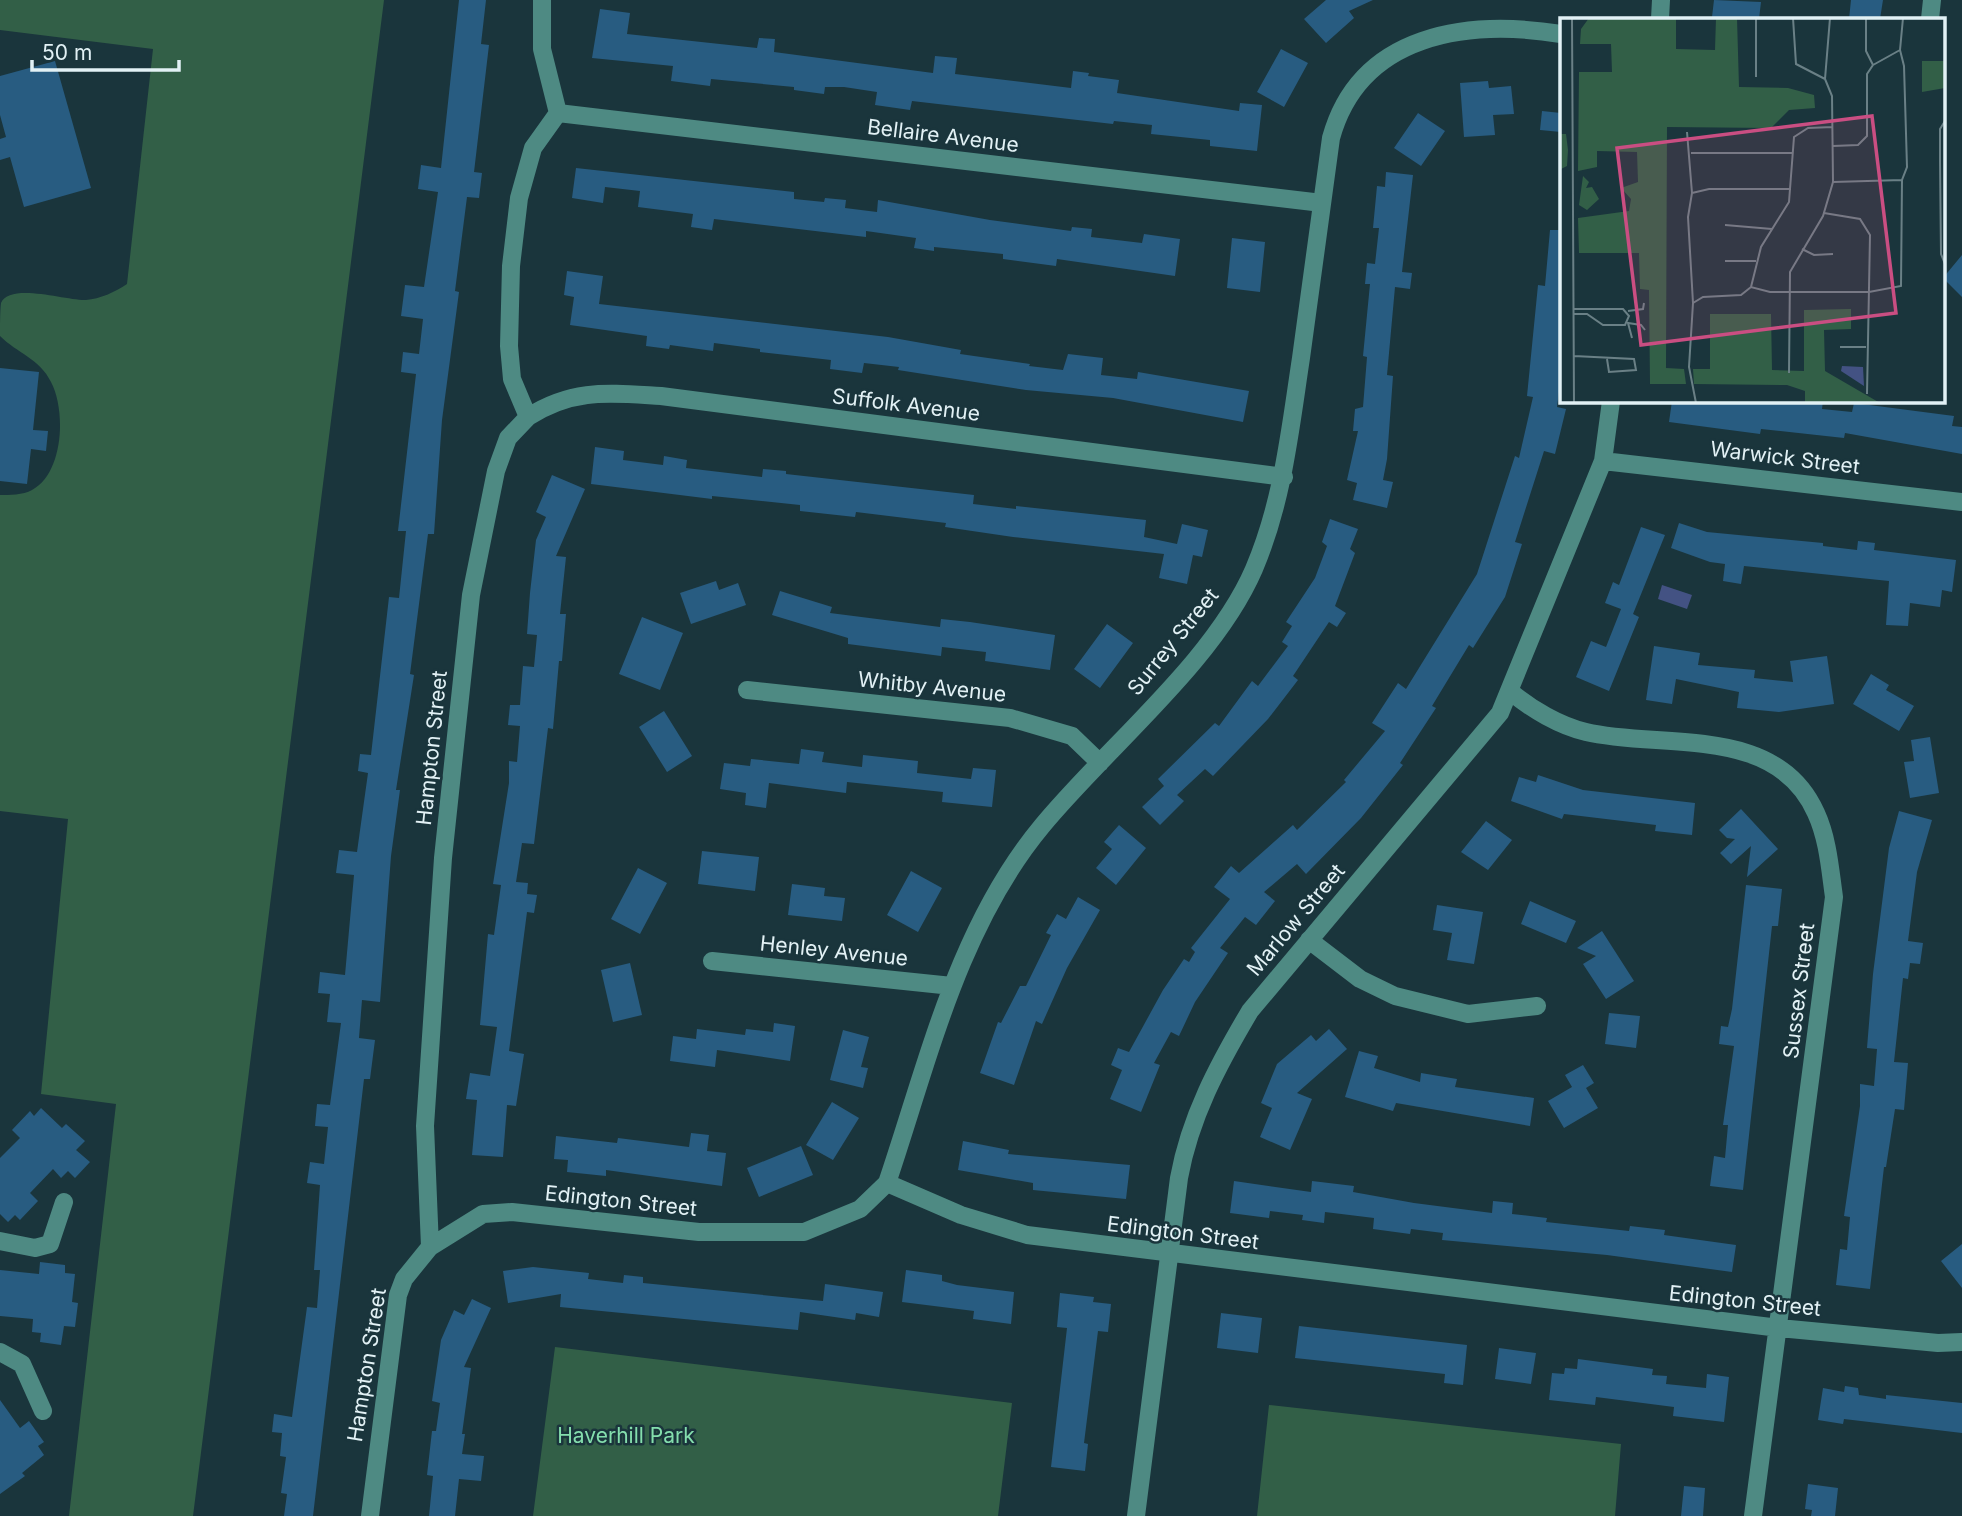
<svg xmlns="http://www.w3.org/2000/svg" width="1962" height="1516" font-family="Inter,sans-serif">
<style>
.green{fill:#325f47}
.water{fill:#435283}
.building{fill:#285c81}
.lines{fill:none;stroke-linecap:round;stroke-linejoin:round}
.minor{stroke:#4e8a83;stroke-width:18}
.labels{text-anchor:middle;stroke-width:5;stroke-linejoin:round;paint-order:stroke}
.street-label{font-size:21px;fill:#e2f1f5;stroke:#1a353c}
.park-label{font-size:21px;fill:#84dead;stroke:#1a353c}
.inset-road{fill:none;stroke:#6a8086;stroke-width:2}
.view{fill:#ca4e82;fill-opacity:0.15;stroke:#ca4e82;stroke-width:3.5}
.inset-edge{fill:none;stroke:#e2f1f5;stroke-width:3.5}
</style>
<rect width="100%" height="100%" fill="#1a353c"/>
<path class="green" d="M0 0H384L193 1516H69L116 1104 41 1094 68 819 0 811V495C9 495 23 495 32 490 64 473 66 410 51 382 40 359 17 353 0 336 0 327 0 311 1 303 10 282 67 301 86 300 100 299 115 292 127 284L153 49 0 30Z
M555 1347 1012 1403 998 1516H533Z
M1269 1405 1621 1444 1615 1516H1257Z"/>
<path class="water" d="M1662 585 1692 595 1687 609 1658 599Z"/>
<path class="building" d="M459 0H486L481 44 489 45 474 172 482 173 479 198 467 197 455 291 459 292 442 420 434 534H428L410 674 414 675 396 790H400L391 856 380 1002 362 1000 359 1038 375 1040 370 1079H364L313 1516H284L287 1494 281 1493 286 1457 280 1456 282 1433 272 1432 274 1414 292 1417 307 1307 317 1308 320 1270H314L320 1185 307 1183 310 1162 324 1164 328 1127 315 1126 317 1104 330 1105 341 1023 327 1022 330 994 318 993 320 972 345 975 354 875 336 873 339 850 357 852 368 773 358 771 360 754 371 755 389 597 399 598 406 531H398L416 374 401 372 403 352 419 354 423 319 401 316 405 285 424 287 438 192 418 189 421 165 441 168Z
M1326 0H1373L1349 11 1354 18 1326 43 1304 19Z
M1714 0 1761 2 1759 19 1712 17Z
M1851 0H1883L1880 19H1849Z
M600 9 630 13 627 34 757 48 759 38 775 39 774 52 933 73 935 56 957 58 955 74 1071 88 1073 71 1089 73 1088 76 1119 80 1117 93 1239 111 1240 103 1262 105 1257 151 1210 146V140L1151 134 1152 125 1114 121 1113 124 912 101 910 110 875 105 877 92 844 87H825L824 94 794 90V87L711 79 710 86 671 81 673 66 592 58Z
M1281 49 1308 63 1284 107 1257 92Z
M55 61 91 188 24 207 10 157 0 160V139L6 137 0 115V76Z
M1488 81 1489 88 1511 86 1514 114 1493 115 1495 135 1464 137 1460 83Z
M1542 111 1561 113V132L1540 130Z
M1418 113 1445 131 1421 166 1394 148Z
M576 168 794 192V199L824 202 825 198 846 200 845 208 877 212 878 200 990 220 1071 231 1072 227 1092 229 1091 237 1142 243 1144 234 1180 239 1175 276 1057 259 1056 266 1003 259V254L934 247V251L914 248 916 238 866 231V237L714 219 712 230 691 227 693 214 638 207 640 191 605 187 603 203 572 198Z
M1386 172 1413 175 1402 272 1412 273 1410 289 1395 287 1387 375 1393 376 1387 459 1383 480 1393 482 1387 508 1353 500 1357 483 1347 480 1358 431H1353L1355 409 1363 407 1367 357 1363 356 1370 284H1365L1367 263 1375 264 1379 228H1373L1377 186 1385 187Z
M1550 230H1561V377L1557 407 1566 409 1555 454 1544 451 1515 542 1522 544 1505 597 1473 648 1469 645 1432 706 1436 708 1400 763 1403 765 1361 818 1306 874 1297 864 1264 892 1275 901 1256 925 1245 917 1220 948 1228 953 1195 1002 1179 1036 1171 1032 1154 1063 1160 1065 1141 1112 1110 1099 1122 1070 1111 1065 1118 1048 1129 1052 1163 990 1184 959 1189 962 1195 952 1191 948 1230 899 1214 887 1231 866 1239 873 1293 825 1297 830 1346 782 1344 780 1385 731 1372 723 1398 683 1406 689 1477 574 1515 456 1519 458 1533 397 1527 396 1538 285 1545 286Z
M1232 238 1265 242 1260 292 1227 288Z
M1962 255V297L1943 278Z
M567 271 603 276 599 304 888 337 961 350 960 354 1030 364 1029 366 1063 370 1068 354 1103 358 1101 375 1137 379 1138 372 1249 391 1243 422 1113 398 1026 390 898 370 899 367 864 363 862 373 830 369 831 360 760 352V349L714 343 713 351 670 345 669 349 646 346 647 336 570 325 574 297 564 295Z
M0 368 39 372 33 430 48 431 46 451 31 449 27 484 0 481Z
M1672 401 1749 404 1750 401H1823L1822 409 1852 412 1854 403 1954 416 1952 426 1962 427V454L1845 433 1844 438 1761 429 1760 434 1669 422Z
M595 447 624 451 623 460 663 465 664 456 687 460 686 468 762 477 763 469 786 471V474L974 495 973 504 1016 509V506L1146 520 1144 537 1177 544 1182 524 1208 530 1202 557 1193 555 1187 584 1159 578 1164 554 1013 537 945 527 946 523 856 512 855 517 800 511V505L712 496V499L591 484Z
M552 475 585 489 556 556 566 557 560 614H566L562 661H559L553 729 548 728 534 844 522 843 516 882 528 883 527 894 537 895 534 913 527 912 509 1051 524 1054 516 1106 507 1105 503 1157 472 1155 477 1100 466 1099 470 1073 490 1076 497 1027 480 1025 488 934 494 935 501 885 493 884 509 783V761L517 762 520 726 508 725 510 705H520L523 666 534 667 537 635 527 634 530 593 536 540 546 517 536 512Z
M1330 519 1358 529 1350 549 1355 553 1335 606 1346 613 1337 627 1329 622 1293 676 1298 680 1268 719 1213 776 1205 769 1177 795 1184 801 1160 825 1142 807 1164 786 1158 779 1215 723 1219 726 1252 681 1258 686 1288 646 1282 642 1292 626 1286 622 1315 578 1327 546 1322 542Z
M1679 523 1707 532 1823 543V546L1857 550 1858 541 1875 543 1874 550 1956 560 1952 592 1942 590 1940 607 1910 603 1908 626 1886 625 1889 581 1744 566 1741 584 1723 581 1725 564 1710 562 1671 548Z
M1641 527 1665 535 1633 614 1639 617 1609 691 1576 677 1591 641 1606 647 1621 609 1605 603 1613 582 1619 585Z
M716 581 719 590 738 583 746 605 691 624 680 593Z
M780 591 832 607 830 613 940 627 941 619 970 622 1055 635 1050 670 985 661 986 652 942 647 941 656 848 644V638L772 615Z
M642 617 683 633 660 690 619 674Z
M1107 624 1133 643 1100 688 1074 669Z
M1654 646 1700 653 1698 665 1755 670 1754 678 1793 682 1790 661 1827 656 1834 704 1779 712 1737 708 1739 692 1676 679 1672 704 1646 700Z
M1871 674 1889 685 1886 690 1914 706 1899 731 1853 704Z
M664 711 692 756 667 772 639 727Z
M1930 737 1939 793 1910 798 1904 762 1914 761 1911 740Z
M801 749 824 752 822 762 862 767 863 755 918 761 917 773 971 779 973 768 996 770 992 807 942 802 943 792 847 782 846 793 769 783 766 808 745 805 746 793 720 789 724 763 750 766 751 759 799 764Z
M1538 775 1583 790 1695 803 1692 835 1655 831 1656 825 1564 814 1562 819 1511 801 1519 777 1536 782Z
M1741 809 1778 849 1747 877 1751 846 1731 864 1720 853 1735 839 1727 838 1719 830Z
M1899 811 1932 820 1917 872 1908 941 1923 943 1920 964 1910 963 1908 979 1903 978 1894 1062 1908 1063 1904 1110 1895 1109 1886 1167H1884L1870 1289 1836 1285 1840 1249 1847 1250 1850 1217 1844 1216 1860 1106V1084L1874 1086 1877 1049 1867 1048 1873 974 1889 848Z
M1486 821 1512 840 1488 870 1461 852Z
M1119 825 1146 848 1116 885 1096 868 1112 849 1104 842Z
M702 851 759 857 755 891 698 884Z
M638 868 667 883 640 934 611 919Z
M911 871 942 888 918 932 887 915Z
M792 884 825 888 824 896 845 898 842 921 788 915Z
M1746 885 1782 889 1778 926H1772L1743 1190 1710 1186 1714 1156 1725 1158 1728 1125H1723L1734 1046 1719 1044 1721 1026 1728 1027 1732 1009Z
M1078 897 1100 910 1067 968 1042 1024 1036 1021 1014 1085 980 1073 998 1022 1001 1023 1020 986H1026L1051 935 1046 933 1057 914 1066 919Z
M1530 901 1576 921 1566 943 1521 924Z
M1437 905 1483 912 1474 964 1447 960 1452 933 1433 930Z
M1602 931 1634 981 1606 999 1583 964 1596 956 1577 948Z
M630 963 642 1015 613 1022 601 970Z
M1609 1013 1640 1016 1636 1048 1605 1044Z
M774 1023 795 1026 790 1061 717 1050 715 1067 670 1061 673 1036 696 1039 697 1029 745 1035 746 1029 773 1032Z
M1329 1029 1347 1049 1297 1093 1312 1099 1290 1150 1260 1137 1272 1108 1261 1103 1277 1064 1311 1035 1316 1041Z
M843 1030 869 1037 861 1067 868 1068 863 1088 830 1080Z
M1359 1051 1378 1056 1374 1068 1420 1082 1421 1073 1457 1079 1455 1087 1534 1098 1530 1126 1396 1103 1393 1111 1345 1097Z
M1583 1065 1594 1083 1586 1088 1598 1108 1564 1128 1548 1101 1572 1087 1565 1075Z
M832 1102 859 1118 833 1160 806 1145Z
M41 1108 62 1128 66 1124 85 1141 76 1150 90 1162 75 1178 68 1171 61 1178 53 1169 30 1193 38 1201 20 1220 15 1215 8 1222 0 1214V1158L20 1138 12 1130 30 1111 34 1116Z
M691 1133 709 1135 707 1151 726 1153 722 1186 606 1170V1176L567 1172 568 1160 554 1159 556 1136 617 1143 618 1138 689 1147Z
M963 1141 1009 1150 1008 1154 1130 1165 1126 1199 1033 1190V1183L958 1170Z
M801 1146 813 1175 759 1197 747 1168Z
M1234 1181 1311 1192 1312 1181 1354 1186 1353 1192 1414 1203 1492 1213 1493 1201 1513 1203 1512 1214 1547 1218 1546 1222 1629 1231 1630 1226 1665 1230 1664 1235 1736 1245 1732 1272 1607 1255 1442 1240 1443 1233 1411 1229 1410 1234 1373 1229 1374 1218 1325 1212 1324 1223 1302 1220 1303 1215 1270 1211 1269 1218 1230 1213Z
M1962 1244V1288L1941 1261Z
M40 1262 65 1265V1273L75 1274 72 1302 78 1303 75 1327 64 1326 61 1345 40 1342 41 1333 32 1332 33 1319 0 1316V1270L39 1274Z
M533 1267 589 1273 588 1279 623 1283 624 1275 643 1277V1283L823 1301 825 1284 883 1292 879 1317 856 1313 855 1320 800 1312 798 1330 560 1307 561 1294 508 1303 503 1271Z
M906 1270 942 1275V1281L957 1285 1014 1292 1011 1324 973 1319 974 1311 902 1302Z
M1060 1293 1094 1297 1093 1302 1111 1304 1108 1332 1098 1331 1084 1443 1088 1444 1085 1471 1051 1467 1067 1328 1057 1327Z
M472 1299 491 1308 464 1367 471 1368 462 1434H465L462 1454 484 1456 481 1481 459 1479 455 1516H429L433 1476 427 1475 432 1431H436L440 1403 432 1401 441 1340 454 1310 464 1315Z
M1221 1313 1262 1318 1258 1353 1217 1348Z
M1299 1326 1467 1345 1463 1385 1444 1383 1445 1374 1295 1358Z
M1499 1348 1536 1353 1531 1384 1495 1379Z
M1578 1359 1653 1369 1652 1375 1667 1376 1666 1384 1706 1388 1707 1374 1729 1377 1724 1422 1673 1416 1674 1407 1596 1397 1595 1405 1549 1400 1552 1373 1564 1374 1565 1368 1577 1369Z
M1845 1386 1858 1388 1859 1395 1886 1399V1395L1962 1403V1433L1844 1419 1843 1424 1818 1420 1823 1388 1844 1392Z
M0 1400 20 1428 29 1421 44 1442 38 1446 44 1455 22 1473 25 1476 0 1494Z
M1808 1484 1838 1488 1835 1516H1811L1812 1510 1805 1509Z
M1684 1486 1705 1488 1703 1516H1681Z"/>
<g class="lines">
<path class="minor" d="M1660 19 1661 0
M1930 19 1932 0
M558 113 1322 203
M528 417C573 388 609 393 661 396L1284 477
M1603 461 1962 502
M747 690 1010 718 1072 736 1100 763
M1511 692C1531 709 1560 726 1586 732 1662 750 1776 723 1816 813 1828 839 1830 869 1834 897L1753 1516
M1309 940 1360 979 1395 996 1468 1014 1537 1006
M712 961 952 986
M887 1183C928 1062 958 927 1042 826 1107 747 1214 662 1254 569 1283 501 1290 430 1301 358 1311 285 1321 211 1331 138 1360 33 1468 19 1561 34
M0 1241 35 1248 50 1244 64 1202
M430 1247 483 1214 512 1212 699 1232H804L860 1209 887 1183 961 1215 1027 1235 1779 1328 1938 1343 1962 1342
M0 1352 22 1364 43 1411
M370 1516 398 1295 404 1279 430 1247 425 1126 443 858 471 595 496 471 508 438 528 417 512 379 509 346 511 266 519 198 533 148 558 113 542 49V0
M1136 1516 1179 1178C1190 1117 1218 1065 1250 1011L1500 713 1603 461 1611 401"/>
</g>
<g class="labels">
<g class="street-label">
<text transform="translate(943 136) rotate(7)" y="7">Bellaire Avenue</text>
<text transform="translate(906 405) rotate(7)" y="7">Suffolk Avenue</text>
<text transform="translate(1785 458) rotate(7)" y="7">Warwick Street</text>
<text transform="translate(1173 642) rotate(-51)" y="7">Surrey Street</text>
<text transform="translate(932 687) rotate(6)" y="7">Whitby Avenue</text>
<text transform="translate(432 748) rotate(-84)" y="7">Hampton Street</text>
<text transform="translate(1296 920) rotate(-50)" y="7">Marlow Street</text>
<text transform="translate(834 951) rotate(6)" y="7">Henley Avenue</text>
<text transform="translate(1799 991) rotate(-83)" y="7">Sussex Street</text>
<text transform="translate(621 1201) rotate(6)" y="7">Edington Street</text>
<text transform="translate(1183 1233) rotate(7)" y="7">Edington Street</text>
<text transform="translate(1745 1301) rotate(6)" y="7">Edington Street</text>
<text transform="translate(367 1365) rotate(-81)" y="7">Hampton Street</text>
</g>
<g class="park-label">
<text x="626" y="1443">Haverhill Park</text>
</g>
</g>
<g transform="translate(1560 18)">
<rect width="385" height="385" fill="#1a353c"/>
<path d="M29 0H116V31L155 32 156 0H177L179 69 228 70 254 77 255 90 229 92 211 110 107 109 106 350 124 351 126 366H90L89 272 80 271 79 235H19L18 200 69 193 71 181 61 170 78 164 77 134 37 133V149L18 153 19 54H52L51 26H20L21 11ZM362 43H385V70L362 74ZM0 116H6L8 132 7 148 1 151ZM23 158 29 164 26 170 32 169 39 181 27 192 19 187ZM291 291V311L264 312 265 353 320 385H245V373L227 367 134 366 133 351H150V296H211L212 352 244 353V292Z" fill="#325f47"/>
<path d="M282 348 303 349 304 368 281 353Z" fill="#435283"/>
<path class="inset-road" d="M12 0 14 385M233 0 236 46 265 61M313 47 340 32M196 59V0M385 103 380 111V144L381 236 385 246M127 114 132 175 128 199 133 285 129 349 136 385M273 128 298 127 307 118V56L313 47 306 33V0M131 135H232M273 164 342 162M132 175 149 171H231M264 195 300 201 310 217 307 376M165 207 212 211M242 231 254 237 273 236M165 243H196M191 269 201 229 229 184 234 119 248 110 273 109M133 285 143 279 181 277 191 269 210 274H309L341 268 342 162 347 149 344 48 340 32 343 0M14 291H63L69 298 65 307H43L27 296H14M68 293 83 291 84 285M72 320 68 305 81 307 85 312M280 329H306M14 338 74 341 76 352 49 354 47 341M229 355 230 254 263 198 273 164 272 78 265 61 270 0"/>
<path class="view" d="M312 98 336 295 81 327 57 130Z"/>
<rect width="385" height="385" class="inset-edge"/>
</g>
<path d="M32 60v10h147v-10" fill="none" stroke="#e2f1f5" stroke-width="3.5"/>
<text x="42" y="60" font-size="21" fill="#e2f1f5" stroke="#1a353c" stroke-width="5" paint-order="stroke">50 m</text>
</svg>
